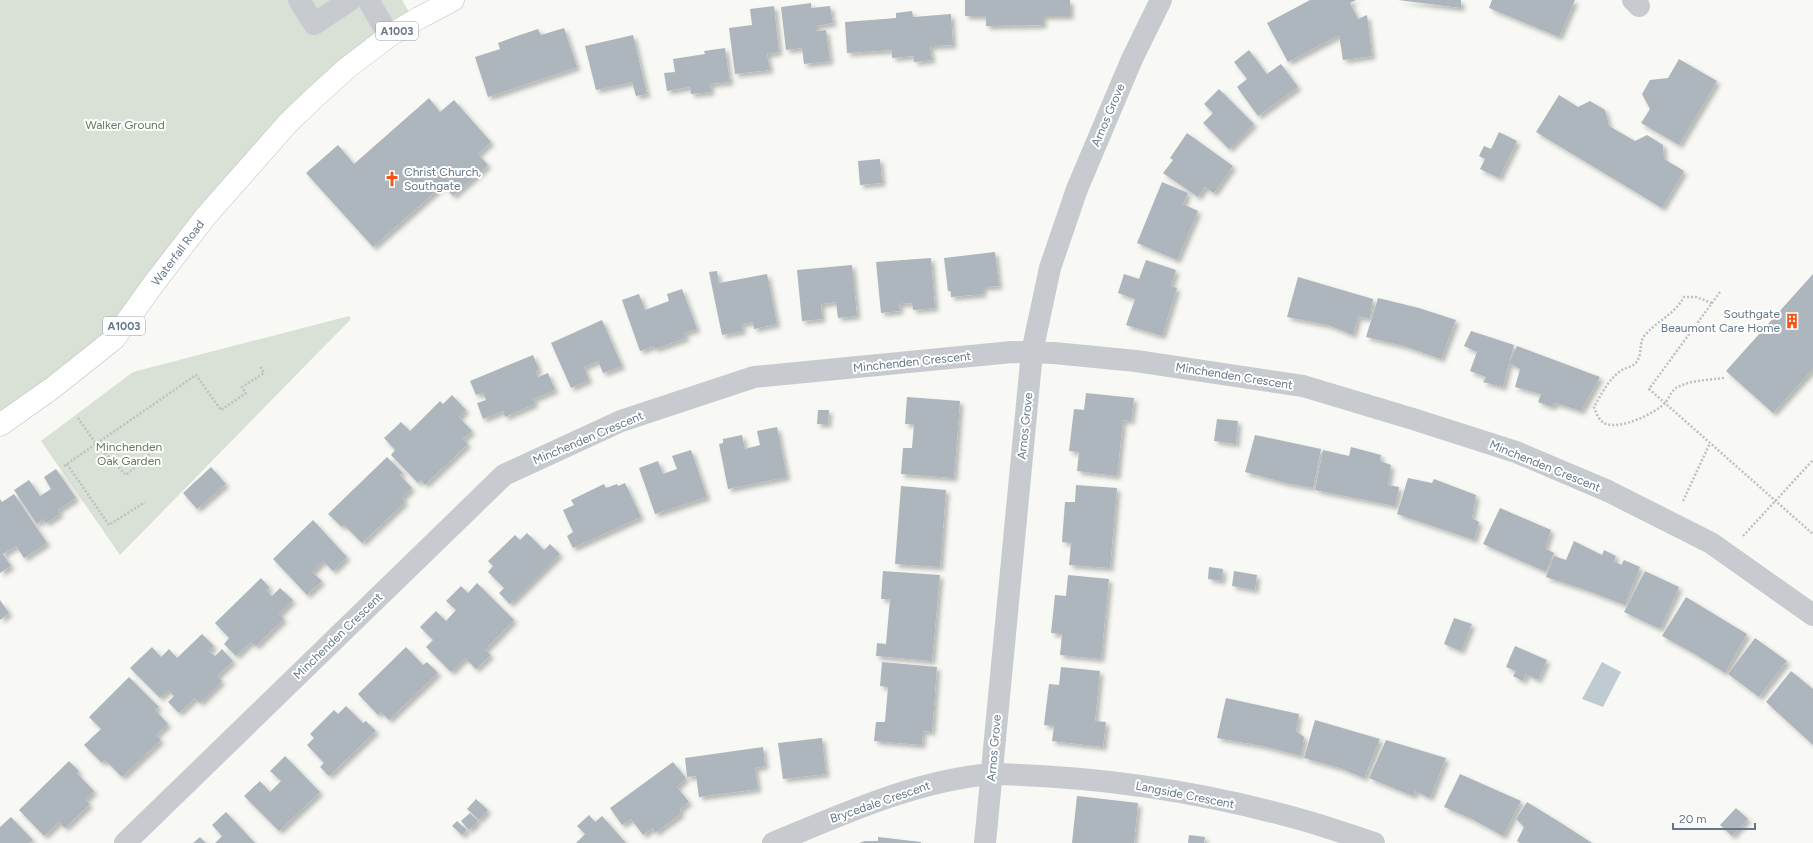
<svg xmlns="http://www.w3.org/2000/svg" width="1813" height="843" font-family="Figtree,sans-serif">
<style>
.green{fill:#d9e0d5}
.water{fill:#c0cbd1}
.building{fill:#adb6bd;filter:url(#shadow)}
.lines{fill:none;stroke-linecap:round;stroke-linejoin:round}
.major-casing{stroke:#babec2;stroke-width:23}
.path{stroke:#bec1c3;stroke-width:2.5;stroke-dasharray:2 2;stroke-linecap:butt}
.minor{stroke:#c7cbcf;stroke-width:22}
.major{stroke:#fff;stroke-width:22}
.labels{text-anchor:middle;stroke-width:4;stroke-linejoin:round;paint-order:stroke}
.shield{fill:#fff;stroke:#92a0ac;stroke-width:1}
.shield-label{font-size:11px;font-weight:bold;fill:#647789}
.street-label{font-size:12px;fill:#647789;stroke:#fff}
.park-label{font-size:12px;fill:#647a5f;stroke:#fff}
.poi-label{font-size:12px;fill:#647789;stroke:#fff;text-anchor:start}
</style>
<defs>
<filter id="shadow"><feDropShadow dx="3.5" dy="3.5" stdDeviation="2" flood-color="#0004"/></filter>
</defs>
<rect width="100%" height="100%" fill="#f8f8f4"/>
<path class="green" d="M0 0H402L417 26 352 75 237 186 159 285 0 426Z
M349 316 351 319 120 555 41 441 133 372Z"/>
<path class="water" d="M1602 662 1621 672 1603 707 1582 699Z"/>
<path class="building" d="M965 0H1070V16H1043V25L986 26V16H965Z
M1310 0H1356L1350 3 1358 19 1367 15 1372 56 1343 60 1339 35 1288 62 1267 23Z
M1398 0H1461V8Z
M1492 0H1575L1559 37 1489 8Z
M811 3V8L830 6 833 23 816 26V31L826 30 830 61 804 64 802 48 786 50 781 7Z
M774 6 779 52 767 54 770 70 735 74 729 28 752 25 750 9Z
M912 11 913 17 951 14 953 45 930 46 932 60 914 62V56L892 58V50L847 53 845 22 896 18V13Z
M564 28 577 67 488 97 475 57 500 49 498 43 517 36 538 29 541 35Z
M633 35 647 94 636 96 632 82 596 90 585 46Z
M725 48 730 82 710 84 711 92 691 94 690 87 667 91 664 73 675 72 673 59 705 54 704 51Z
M1249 50 1267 74 1281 64 1298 87 1258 116 1237 87 1247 79 1234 62Z
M1679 59 1717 81 1679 145 1641 123 1650 109 1642 94 1650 80 1668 78Z
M1219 89 1254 124 1229 149 1203 123 1213 113 1204 104Z
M1559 95 1578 107 1590 101 1605 110 1609 126 1635 141 1647 135 1663 145 1664 159 1684 171 1662 208 1536 132Z
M429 98 440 112 454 100 491 142 478 154 488 165 453 196 443 185 373 247 306 173 338 145 354 164Z
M1499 132 1517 141 1499 178 1480 169 1485 159 1479 156 1484 146 1491 149Z
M1187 133 1233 166 1214 193 1205 187 1198 197 1163 173 1173 160 1170 158Z
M880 159 882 183 860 185 858 161Z
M1162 182 1188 193 1183 204 1198 211 1177 260 1137 243Z
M995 252 999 286 983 287V294L951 297V291H948L944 258Z
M931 258 935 308 913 310 912 303 899 304 900 311 881 313 876 262Z
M1146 260 1176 270 1171 286 1177 288 1162 336 1126 325 1135 299 1118 293 1124 274 1139 279Z
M852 265 857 316 838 318 836 302 821 304 822 319 802 321 797 270Z
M717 271 719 283 767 274 777 324 754 329 753 322 741 324 743 331 722 335 709 272Z
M1813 274V369L1773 413 1726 371Z
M1298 277 1373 299 1370 318 1358 317 1353 335 1328 325 1287 317Z
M682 289 697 329 684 333 686 338 655 349 654 346 640 351 622 300 639 294 645 310 669 301 667 294Z
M1378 298 1419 308 1456 320 1441 359 1404 346 1366 337Z
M602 320 622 366 603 373 598 361 584 367 589 380 571 388 551 343Z
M1471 331 1514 345 1509 363 1517 346 1600 377 1581 411 1555 403 1552 407 1538 402 1541 394 1515 387 1520 369 1509 363 1503 387 1483 382 1486 377 1470 371 1477 352 1464 346Z
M533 355 539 370 536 371 538 377 548 373 555 390 533 399 535 404 505 417 503 411 483 419 477 403 486 400 483 393 476 395 470 381Z
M1086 393 1134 398 1131 421 1123 420 1117 476 1077 471 1079 452 1069 451 1074 409 1084 410Z
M452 395 466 410 459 417 472 431 463 439 468 444 425 485 421 480 418 483 391 455 395 450 384 438 401 422 410 431 440 401 443 404Z
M907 397 960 401 954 478 901 474 903 448H912L914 424H905Z
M818 410H829L828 424H817Z
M1217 419 1238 421 1236 444 1214 441Z
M777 427 787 477 728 489 719 444 723 443V439L742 435 745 449 760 445 757 431Z
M1255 435 1321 449 1313 488 1286 483 1245 472Z
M1351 447 1381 455 1380 461 1391 465 1388 485 1399 487 1395 506 1315 490 1323 450 1349 456Z
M691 450 707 497 655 514 639 468 658 461 663 474 671 471 677 469 672 456Z
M387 457 403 473 400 475 412 488 402 498 405 502 362 543 344 525 342 527 328 514Z
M211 467 226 484 197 509 183 493Z
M56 469 76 498 58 510 60 514 46 523 43 519 37 524 14 490 29 480 40 496 51 489 44 477Z
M1408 478 1432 483 1434 479 1476 495 1472 518 1479 522 1474 540 1397 514Z
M625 483 641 517 573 548 567 536 573 532 563 510 574 505 571 500 604 484 606 488 617 484 618 486Z
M1076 485 1117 488 1110 568 1069 565 1071 543 1062 542 1065 502H1075Z
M901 486 946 490 940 567 895 564Z
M14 494 47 543 24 558 16 546 3 554 11 566 0 573V499L2 502Z
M1500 508 1551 530 1545 548 1554 553 1546 572 1483 544Z
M313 520 347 557 333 571 323 561 312 572 322 581 307 595 273 559Z
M527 533 544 550 550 544 560 554 510 604 499 593 504 588 488 572 493 566 488 561 515 535 520 540Z
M1574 541 1602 555 1604 550 1616 556 1614 561 1621 565 1624 560 1640 567 1625 605 1586 590 1546 577 1554 556 1566 560Z
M1209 567 1223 569 1222 581 1208 579Z
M883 571 940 575 932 661 876 656 877 643 886 644 890 599H881Z
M1234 571 1257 575 1255 590 1232 586Z
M1645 571 1679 587 1660 629 1624 612Z
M1068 575 1109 579 1101 659 1060 655 1062 634 1051 633 1055 595 1066 596Z
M261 578 270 588 266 590 272 596 280 588 293 600 279 614 284 619 256 646 251 642 236 656 224 644 229 638 215 623Z
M477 583 514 620 485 650 491 655 476 669 465 658 451 672 426 647 433 640 420 627 436 611 446 621 456 610 446 601 461 586 468 593Z
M1686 597 1747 634 1725 673 1693 653 1662 636Z
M0 600 9 613 0 620Z
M1454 618 1472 624 1461 651 1444 644Z
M202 634 214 646 209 651 215 656 222 649 233 661 217 676 222 681 200 703 195 698 179 713 168 702 174 696 168 690 160 698 130 668 152 647 161 657 169 649 177 658Z
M1755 638 1787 661 1759 697 1728 674Z
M1515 646 1547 660 1538 680 1526 674 1523 681 1513 676 1516 671 1506 667Z
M406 647 423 665 427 662 438 673 389 720 381 712 378 715 358 694Z
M882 662 937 667 932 732 923 731 922 745 874 741 876 722H885L888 687 880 686Z
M1061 667 1100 671 1095 721 1106 722 1103 747 1052 741 1054 726 1044 725 1049 684 1059 685Z
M1791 671 1813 689V745L1766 702Z
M129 677 159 707 155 710 168 724 156 735 161 740 122 777 105 760 102 763 84 745 101 729 89 717Z
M1226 698 1299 714 1296 731 1304 737 1301 756 1263 746 1217 738Z
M346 706 363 723 366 721 376 731 329 776 320 767 324 763 307 745 314 738 310 734 334 710 338 714Z
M1315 720 1380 739 1364 778 1340 768 1304 758Z
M822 738 826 774 783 779 778 743Z
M1386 740 1446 758 1430 798 1415 791 1413 796 1369 778Z
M763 747 765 766 755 768 758 789 699 797 696 776 687 777 685 758Z
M285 756 320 792 279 831 244 796 260 781 270 792 281 781 270 771Z
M69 761 79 771 77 773 94 791 85 800 90 804 65 828 59 822 44 836 19 810Z
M673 762 686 778 677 787 689 802 680 809 681 814 655 833 653 828 643 835 631 819 622 825 610 808Z
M1460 774 1521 801 1503 836 1472 819 1444 807Z
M1077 796 1138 803 1134 843H1072Z
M476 799 488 810 479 820 467 809Z
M1527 802 1561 823 1592 843H1520L1517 841 1524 827 1516 819Z
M1736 808 1748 819 1732 836 1720 825Z
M226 812 255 843H215L222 836 212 825Z
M470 813 478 821 469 830 461 821Z
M589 815 595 822 602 816 626 843H576L585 834 577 826Z
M11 817 33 840 29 843H0V827Z
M457 821 467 830 462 835 452 826Z
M1189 835 1205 837 1204 843H1188Z
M200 837 206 843H193Z
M878 837 921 842V843H859L865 841H878Z"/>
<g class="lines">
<g class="major-casing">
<path id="major" d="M0 425 51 389 114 339 155 282 206 216 288 123 313 99 346 69 389 36 419 18 453 0"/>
</g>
<path class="path" d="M1720 292 1649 389 1813 534
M1712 303 1696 297H1684C1674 315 1658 320 1645 335 1638 343 1643 353 1637 361 1634 367 1627 367 1622 370 1609 378 1601 395 1594 407 1596 413 1599 421 1606 424 1622 429 1654 414 1665 403 1669 399 1671 391 1676 388 1690 380 1708 380 1724 378
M78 418 96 444 126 475 150 454
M67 464 109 525 145 502
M64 466 196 375 221 410 246 393 242 387 264 373 260 366
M1683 501 1710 443
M1743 536 1813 460"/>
<path class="minor" d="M299 0 314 24 350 0
M368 0 389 36
M1633 0 1639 6
M125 843 504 475 621 421 754 377 1012 352 1054 353 1136 361 1303 386 1413 419 1516 452 1608 491 1711 543 1813 615
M773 843C843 814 914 781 991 774 1095 776 1199 791 1299 819 1325 826 1349 835 1374 843
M985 843 1032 352 1050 268 1077 189 1132 59 1161 0"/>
<use href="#major" class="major"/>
</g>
<defs>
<g id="church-bare" transform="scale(1.2)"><path d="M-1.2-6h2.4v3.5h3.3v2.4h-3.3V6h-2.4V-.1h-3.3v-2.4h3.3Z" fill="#f55517" stroke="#fff" stroke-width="2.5" paint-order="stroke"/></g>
<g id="building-bare" transform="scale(1.2)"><path d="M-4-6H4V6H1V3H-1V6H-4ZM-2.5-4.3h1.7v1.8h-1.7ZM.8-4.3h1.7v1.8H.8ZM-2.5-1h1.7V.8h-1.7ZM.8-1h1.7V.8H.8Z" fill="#f55517" stroke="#fff" stroke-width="2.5" paint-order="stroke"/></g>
</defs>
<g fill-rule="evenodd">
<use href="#church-bare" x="392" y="179"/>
<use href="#building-bare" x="1792" y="321"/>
</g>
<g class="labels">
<g class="shield">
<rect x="376" y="22" width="42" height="18" rx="3"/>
<rect x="103" y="317" width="42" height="18" rx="3"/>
</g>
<g class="shield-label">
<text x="397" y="35">A1003</text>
<text x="124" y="330">A1003</text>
</g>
<g class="street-label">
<text transform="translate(1108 115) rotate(-67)" y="4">Arnos Grove</text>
<text transform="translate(178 253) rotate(-53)" y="4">Waterfall Road</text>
<text transform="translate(912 362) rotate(-6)" y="4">Minchenden Crescent</text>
<text transform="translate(1234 376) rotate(9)" y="4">Minchenden Crescent</text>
<text transform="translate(1025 426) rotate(-84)" y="4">Arnos Grove</text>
<text transform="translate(588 438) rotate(-23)" y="4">Minchenden Crescent</text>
<text transform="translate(1545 466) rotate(22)" y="4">Minchenden Crescent</text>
<text transform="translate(338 636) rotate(-44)" y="4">Minchenden Crescent</text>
<text transform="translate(994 748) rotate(-85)" y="4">Arnos Grove</text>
<text transform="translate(1185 795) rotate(11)" y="4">Langside Crescent</text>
<text transform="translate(880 802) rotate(-19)" y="4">Brycedale Crescent</text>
</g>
<g class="park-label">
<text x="125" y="129">Walker Ground</text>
<text x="129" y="451">Minchenden<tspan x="129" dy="14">Oak Garden</tspan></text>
</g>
<g class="poi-label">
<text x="404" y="176">Christ Church,<tspan x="404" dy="14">Southgate</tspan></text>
<text x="1780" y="318" text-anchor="end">Southgate<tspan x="1780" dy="14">Beaumont Care Home</tspan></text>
</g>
</g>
<path d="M1673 823v6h82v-6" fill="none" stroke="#647789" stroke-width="2"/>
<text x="1679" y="823" font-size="12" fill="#647789" stroke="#ffffff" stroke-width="3" paint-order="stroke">20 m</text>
</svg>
